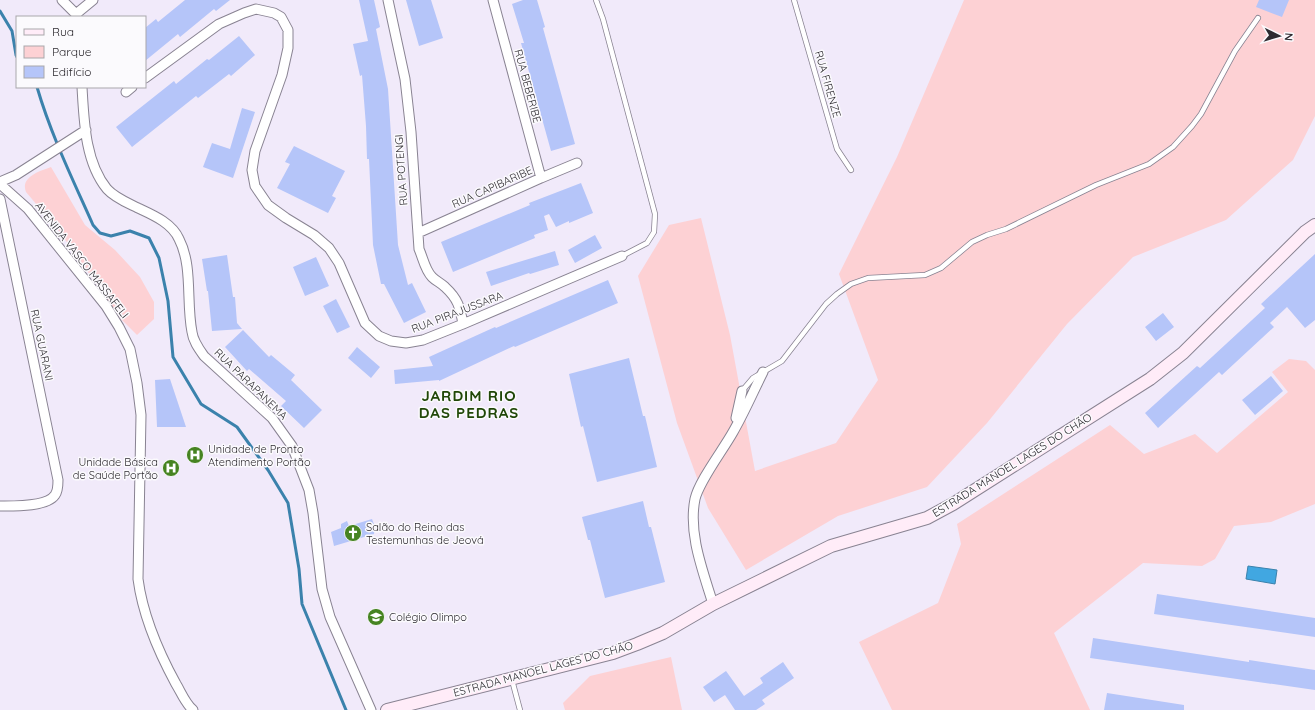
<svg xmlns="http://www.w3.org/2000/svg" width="1315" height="710" font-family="Quicksand,sans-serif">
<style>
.green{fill:#fdd1d4}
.water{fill:#41a7e1;stroke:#3b82ac}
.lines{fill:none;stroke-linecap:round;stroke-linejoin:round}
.stream{stroke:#3b82ac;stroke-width:3}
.building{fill:#b5c5f9}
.lane-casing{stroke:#898392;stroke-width:6}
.street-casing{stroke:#898392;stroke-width:11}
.secondary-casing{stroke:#898392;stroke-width:14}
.lane{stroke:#fff;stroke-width:4.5}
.street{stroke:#fff;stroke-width:9}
.secondary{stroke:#ffecf8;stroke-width:12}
.labels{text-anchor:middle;stroke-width:3;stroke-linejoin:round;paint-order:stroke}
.street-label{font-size:11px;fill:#2e2b31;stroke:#fbfafd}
.poi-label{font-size:11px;fill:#2e2b31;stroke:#fbfafd;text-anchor:start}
.district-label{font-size:15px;font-weight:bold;letter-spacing:1px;fill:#214808;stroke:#fbfafd}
</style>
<rect width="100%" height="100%" fill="#f1eafa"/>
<path class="green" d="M964 0H1315V116L1293 160 1226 220 1133 257 1067 324 987 423 927 487 838 516 746 570 708 508 677 423 638 276 669 225 701 218 730 335 755 471 836 443 878 380 839 274 897 157Z
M51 167 85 225 115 250 140 277 154 302V319L137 335 121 319 59 231 26 192C20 177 40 171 51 167Z
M1289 359 1306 361 1315 370V504L1271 522 1234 526 1215 559 1202 566 1143 563 1054 633 1090 710H892L859 642 938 603 961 544 957 524 1110 425 1144 454 1195 434 1217 453 1288 392 1272 372Z
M671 657 682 710H565L563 703 590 676Z"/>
<path class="water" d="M1248 566 1277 570 1275 584 1246 579Z"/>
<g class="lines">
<path class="stream" d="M0 11 12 31 16 55 17 57
M37 87C51 135 73 180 93 225L100 233 111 236 130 231 149 238 159 258 168 301 173 357 201 404 237 427 268 470 288 503 299 569 302 604 346 710"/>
</g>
<path class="building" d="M185 0H230L216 11 214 9 180 37 178 34 145 61V28L156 19 158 22Z
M359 0H374L380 27 376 29 388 89 398 245 408 285 412 283 426 312 404 323 384 284H381L373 245 369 159H367L366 126 362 75 360 76 353 44 368 41Z
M406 0H431L443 38 419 46Z
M523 0H537L545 27 543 28 575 144 551 151 521 43H524L512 4Z
M1259 0H1289L1282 17 1256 7Z
M239 36 255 55 231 76 229 74 198 98 196 96 132 147 116 127 174 81 176 84 207 59 209 60Z
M242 108 255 112 233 178 203 167 212 143 230 149Z
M294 146 345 171 332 196 336 198 328 213 277 188 290 164 285 162Z
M581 183 593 213 569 223V221L556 227 549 214 544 216 548 230 534 235 535 238 453 272 441 242 530 205 529 203Z
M595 235 602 248 575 263 568 250Z
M555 251 559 265 530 274 529 273 491 286 486 272Z
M1315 254V320L1305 328 1287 307 1270 323 1274 327 1222 375 1219 372 1158 428 1145 413 1197 366 1200 368 1265 308 1261 304Z
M227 255 233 297H235L237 323 242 329 212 331 208 291H207L202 259Z
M316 257 329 286 305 296 293 267Z
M608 280 618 303 515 347 514 346 439 381V380L395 384 394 370 433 366 429 357 495 327 496 328Z
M336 299 350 327 337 333 323 306Z
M1163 313 1174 327 1156 341 1145 327Z
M243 330 269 357 271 355 295 375 291 380 322 410 304 428 281 406 286 401 249 369 247 371 225 347Z
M357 347 380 367 371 378 348 358Z
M629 358 643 416H645L657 467 597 482 583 426 581 427 569 374Z
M1271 376 1283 391 1255 415 1242 400Z
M170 379 186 427H157L155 380Z
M643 501 649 527H651L665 582 605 598 590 540H588L582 517Z
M372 519 375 527 374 534 334 546 331 532 341 528V524L347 521 349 526Z
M1157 594 1315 618V637L1154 614Z
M1093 638 1249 662V660L1315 670V690L1090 658Z
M783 662 794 678 762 700 765 704 756 710H735L725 695 714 702 703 687 726 671 744 696 763 683 760 678Z
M1107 693 1184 705V710H1104Z"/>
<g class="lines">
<g class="lane-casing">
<path id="lane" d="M596 0 603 19 655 214 654 232 647 243 622 256
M794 0 837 149 851 170
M742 391 753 378 782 361 826 304 837 294 851 284 868 278 925 275 941 268 972 242 987 235 1006 229 1096 185 1149 164 1173 147 1192 126 1201 114 1235 51 1258 18
M512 680 520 710"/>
</g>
<g class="street-casing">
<path id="street" d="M62 0 76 14 77 17
M388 0 405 79 411 132 419 249C423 258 425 270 432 277 436 281 441 283 445 287 458 299 460 307 463 324
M493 0 541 178
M76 14 93 0
M145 78 219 24 244 13 256 9 274 13 281 17 288 30V48L282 75 255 151 252 170 255 186 268 205 286 218 314 235 329 248 339 263 365 323 379 336 391 341 406 343 423 340 463 324 622 256
M82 87C84 121 85 162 107 189 115 198 128 203 138 208 153 215 172 223 179 239 193 266 186 302 192 332 193 341 199 349 204 356L272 418 292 446 309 490 313 513 322 589 330 617 371 710
M126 92 132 87
M0 182 16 175 86 130
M0 184 28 209 106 306 119 327 130 349 137 383 141 415 138 579C143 617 158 651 176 684 181 692 185 703 193 710
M0 199 58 480C58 485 58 491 55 495 47 507 13 506 0 506
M418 233 541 178 577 163
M736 418 742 391
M713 604C703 571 688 534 695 499 699 481 723 450 733 432 744 413 753 392 763 372"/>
</g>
<g class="secondary-casing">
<path id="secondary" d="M387 710 613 653 637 644 663 633 713 604 831 546 927 518 953 504 1150 379 1183 353 1305 232 1315 225"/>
</g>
<use href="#lane" class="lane"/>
<use href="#street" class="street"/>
<use href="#secondary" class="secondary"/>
</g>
<defs>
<g id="hospital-disc" transform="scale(0.9)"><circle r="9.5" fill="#468321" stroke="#fbfafd"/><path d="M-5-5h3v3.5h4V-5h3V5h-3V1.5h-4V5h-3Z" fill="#fff"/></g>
<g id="church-disc" transform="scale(0.9)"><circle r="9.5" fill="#468321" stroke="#fbfafd"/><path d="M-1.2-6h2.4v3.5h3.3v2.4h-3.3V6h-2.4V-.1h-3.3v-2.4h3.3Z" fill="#fff"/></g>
<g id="school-disc" transform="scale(0.9)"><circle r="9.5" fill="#468321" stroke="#fbfafd"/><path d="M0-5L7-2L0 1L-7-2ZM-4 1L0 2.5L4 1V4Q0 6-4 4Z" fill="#fff"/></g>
</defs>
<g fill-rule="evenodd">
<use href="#hospital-disc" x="195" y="455"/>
<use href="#hospital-disc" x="171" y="468"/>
<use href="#church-disc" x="353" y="533"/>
<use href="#school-disc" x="376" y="617"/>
</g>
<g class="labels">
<g class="street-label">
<text transform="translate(828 84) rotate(74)" y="4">RUA FIRENZE</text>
<text transform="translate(528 86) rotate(75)" y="4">RUA BEBERIBE</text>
<text transform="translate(401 170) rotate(-94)" y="4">RUA POTENGI</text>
<text transform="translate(492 187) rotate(-24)" y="4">RUA CAPIBARIBE</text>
<text transform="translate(82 260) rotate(52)" y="4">AVENIDA VASCO MASSAFELI</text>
<text transform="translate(457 312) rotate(-21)" y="4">RUA PIRAJUSSARA</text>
<text transform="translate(42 345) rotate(78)" y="4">RUA GUARANI</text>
<text transform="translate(251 384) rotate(44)" y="4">RUA PARAPANEMA</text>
<text transform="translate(1012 465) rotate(-32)" y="4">ESTRADA MANOEL LAGES DO CHÃO</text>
<text transform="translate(543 669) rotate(-15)" y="4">ESTRADA MANOEL LAGES DO CHÃO</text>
</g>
<g class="poi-label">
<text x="208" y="453">Unidade de Pronto<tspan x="208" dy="13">Atendimento Portão</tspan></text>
<text x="158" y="466" text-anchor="end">Unidade Básica<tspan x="158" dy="13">de Saúde Portão</tspan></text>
<text x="366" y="531">Salão do Reino das<tspan x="366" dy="13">Testemunhas de Jeová</tspan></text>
<text x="389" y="621">Colégio Olimpo</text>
</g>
<g class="district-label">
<text x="469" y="401">JARDIM RIO<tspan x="469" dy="17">DAS PEDRAS</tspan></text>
</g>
</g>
<rect x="16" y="16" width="130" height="72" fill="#fbfafd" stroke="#a9a7ab"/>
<rect x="24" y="29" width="20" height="6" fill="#ffecf8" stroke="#a9a7ab"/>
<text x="52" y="36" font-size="12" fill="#2e2b31">Rua</text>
<rect x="24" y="46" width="20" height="12" fill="#fdd1d4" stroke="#a9a7ab"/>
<text x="52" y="56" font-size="12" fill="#2e2b31">Parque</text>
<rect x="24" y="66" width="20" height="12" fill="#b5c5f9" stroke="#a9a7ab"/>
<text x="52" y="76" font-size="12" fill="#2e2b31">Edifício</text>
<g transform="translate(1279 36) rotate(95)" stroke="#fbfafd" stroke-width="3" paint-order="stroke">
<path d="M0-3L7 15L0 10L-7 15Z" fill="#2e2b31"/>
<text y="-6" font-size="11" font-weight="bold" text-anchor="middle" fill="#2e2b31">N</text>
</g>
</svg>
